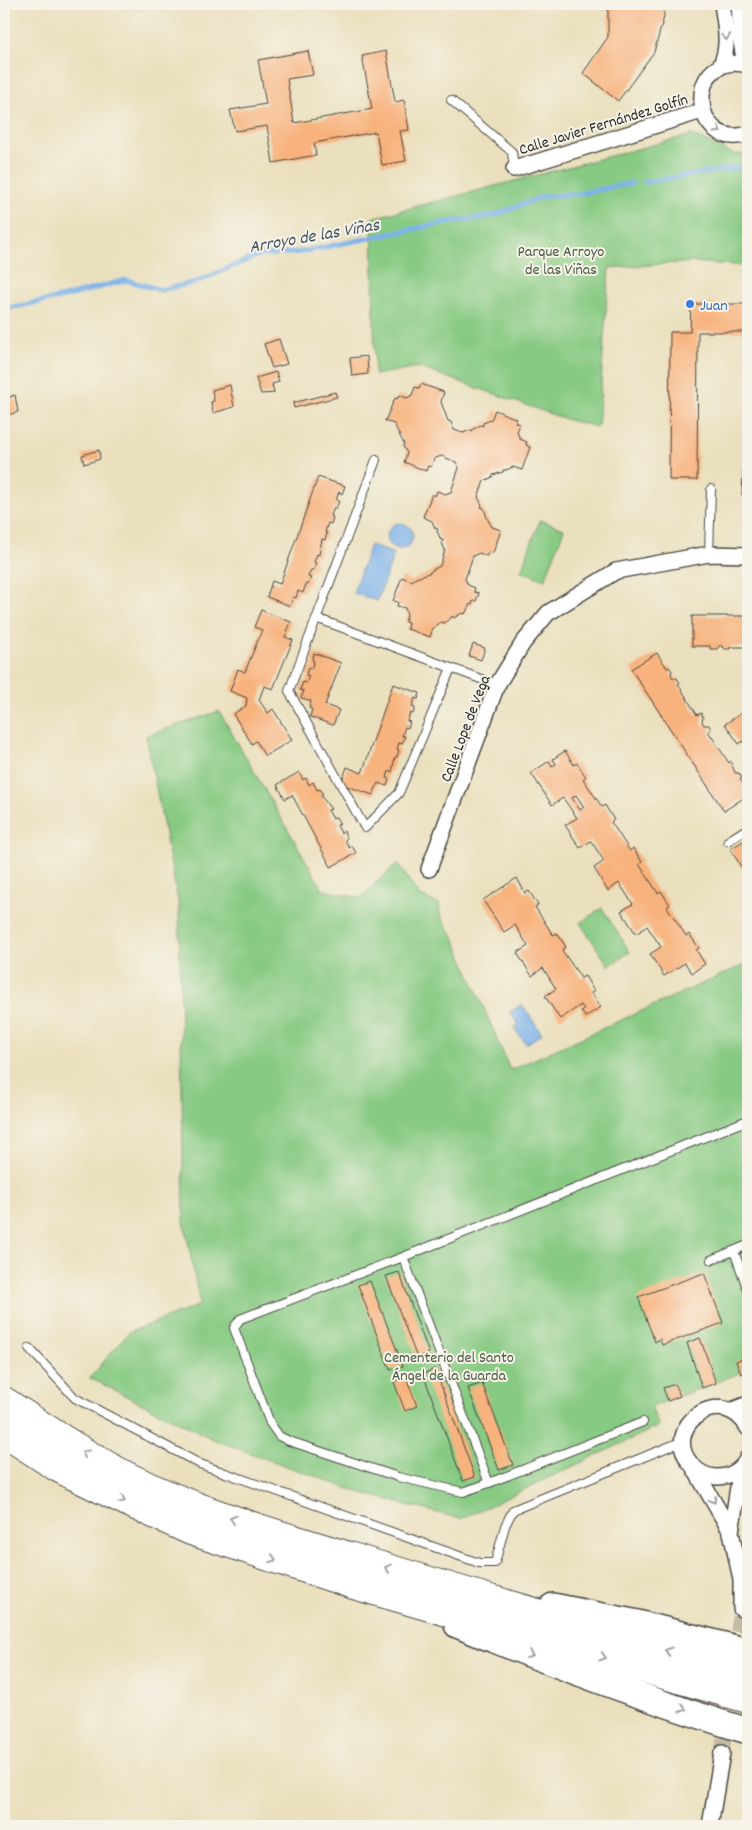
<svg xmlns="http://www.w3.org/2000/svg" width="752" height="1830" font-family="Dekko,sans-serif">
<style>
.green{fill:#87ca83;stroke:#597a57}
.water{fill:#7bb2ea;stroke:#536e8a}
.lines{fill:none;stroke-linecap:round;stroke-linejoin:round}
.stream{stroke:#7bb2ea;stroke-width:5}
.building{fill:#f8b27d;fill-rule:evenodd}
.minor-tunnel{stroke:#c4bca1;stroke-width:15;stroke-dasharray:15 8;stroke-linecap:butt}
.service-casing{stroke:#484641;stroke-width:10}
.minor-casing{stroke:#484641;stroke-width:18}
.trunk-casing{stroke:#484641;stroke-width:28}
.motorway-casing{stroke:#484641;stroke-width:30}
.service{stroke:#fff;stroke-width:8}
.minor{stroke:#fff;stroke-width:15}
.trunk{stroke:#fff;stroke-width:25}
.motorway{stroke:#fff;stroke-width:28}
.oneway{stroke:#a0a0a0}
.shop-dot{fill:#3f7fe0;stroke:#f7f3e8;stroke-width:2}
.labels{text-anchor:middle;stroke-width:4;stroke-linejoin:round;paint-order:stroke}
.street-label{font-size:16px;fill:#2b2b2b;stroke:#f7f3e8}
.park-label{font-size:16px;fill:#475b45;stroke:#f7f3e8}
.shop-label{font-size:16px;fill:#366cbe;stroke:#f7f3e8;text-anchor:start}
.water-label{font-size:18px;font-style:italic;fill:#435464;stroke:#f7f3e8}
</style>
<rect width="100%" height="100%" fill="#f7f3e8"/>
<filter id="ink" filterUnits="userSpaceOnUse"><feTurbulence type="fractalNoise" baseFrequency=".02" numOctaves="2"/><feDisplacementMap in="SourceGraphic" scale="10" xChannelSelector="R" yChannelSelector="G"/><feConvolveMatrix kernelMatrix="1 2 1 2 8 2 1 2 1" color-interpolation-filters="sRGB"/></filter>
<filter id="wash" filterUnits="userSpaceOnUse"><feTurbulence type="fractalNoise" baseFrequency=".0096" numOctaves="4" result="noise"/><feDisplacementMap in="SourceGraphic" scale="20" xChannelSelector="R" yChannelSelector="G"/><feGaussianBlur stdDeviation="1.12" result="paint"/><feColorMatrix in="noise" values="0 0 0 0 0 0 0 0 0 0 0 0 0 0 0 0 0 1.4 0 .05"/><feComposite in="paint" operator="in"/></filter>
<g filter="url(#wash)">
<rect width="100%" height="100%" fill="#eae0be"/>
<path class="green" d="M691 135 734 154H748V266L692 262 609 268 598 427 568 420 418 367 375 375 372 218Z
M540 520 564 529 545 580 521 571Z
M219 711 323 890 360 898 398 863 418 895 439 904 440 915 453 935 510 1070 748 963V1370L651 1407 659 1426 461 1519 361 1493 217 1441 90 1378 129 1332 200 1305 184 1221 179 906 146 736Z
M602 908 630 952 609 966 580 923Z"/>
<path class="water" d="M387 536a13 13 0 1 1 26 0a13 13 0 1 1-26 0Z
M370 545 394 554 377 601 353 593Z
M522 1004 542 1034 526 1044 514 1028 519 1025 510 1012Z"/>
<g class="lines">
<path class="stream" d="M645 182 741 167
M4 309 64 297 126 280 161 290 196 282 259 255 301 252 448 222 493 216 541 197 582 193 632 183"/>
</g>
<g id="blocks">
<path class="building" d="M608 4H663L664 17 654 52 618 101 583 73 608 37Z
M308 51 313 75 287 79 294 123 372 109 362 56 386 51 395 102 404 100 405 105 409 130 400 131 406 161 382 165 376 132 314 143 316 155 273 163 267 126 235 131 230 110 266 104 258 60Z
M691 304H748V332H698L697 480H669L670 332H690Z
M279 339 287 364 272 368 264 344Z
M367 356 368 374 352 376 350 358Z
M276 372 279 382 272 384 274 393 261 394 256 378Z
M421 384 444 392 441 402 448 421 451 422 454 430 463 433 470 430 472 431 473 429 481 425 483 426V423L491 420 495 410 517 419 515 423 520 424 517 432 520 439 527 442 526 445 530 447 522 470 513 467 506 470H503V472L493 475V477L484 481 478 497 482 505 481 507 484 508 487 518 492 527 501 530 493 553 488 552 487 556 479 553 473 556 465 579 468 585 475 588 474 592 479 593 476 601H473L472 605 470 604 465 614 462 613 454 618 452 616 451 618 444 623 441 622 433 628 430 637 407 629 408 623 405 622 407 615 405 608 397 606 398 602 393 601 402 577 411 581 418 577H420L421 576 431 572 432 570 440 566 445 550 442 543 443 540H441L437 531 438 529 435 528 432 521 423 517 432 494 435 496 437 491 445 494 451 492 459 468 456 462 441 456 434 459 431 467 428 466 426 471 404 462 407 453 403 446 404 444 394 424 385 421 395 398 397 399 399 395 407 398 412 395 415 387 419 388Z
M230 385 234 407 213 413 211 402 214 401 212 390Z
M335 392 337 397 294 408 293 403Z
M15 395 18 412 4 416V399Z
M99 450 100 459 84 464 82 455Z
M743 470H748V495H742Z
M318 477 345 486 342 494 339 492 336 500 339 501 336 509 334 507 331 516 333 517 331 524 328 523 325 532 327 533 325 540 322 539 319 555 317 554 314 562 316 563 314 570H311L308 577 311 578 308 585 306 584 303 593 298 591 296 598 293 597 290 606 267 597 272 581 280 584Z
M261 610 291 622 285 637 293 640 273 689 264 686 259 700 268 713 273 709 292 740 265 756 256 741 252 744 233 714 246 706 247 698 230 691 238 669 245 672 262 630 254 627Z
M692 616H748V647H730V649H725L722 646H719L717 649H710V646H692Z
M473 644 485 648 481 660 469 656Z
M314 653 341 663 325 705 339 710 333 725 310 717 312 709 309 708 311 701 301 698 304 691 300 690 303 682 306 683 309 676 306 675 308 668 311 669 314 661 312 660Z
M657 653 667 668 669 667 672 671 671 674 673 678H677L680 683 678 684 697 715 701 713 703 717 702 722 704 725H709L711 730 708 731 729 763 731 761 735 773H739L742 778 740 779 748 792V795L724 811 631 669Z
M393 684 420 693 418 699 415 698 412 707 415 708 413 714 410 713 407 721 410 722 408 728 405 727 402 736H405L402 744 399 743 397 749 399 750 397 757H395L392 772 389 771 387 778 389 779 387 786 378 783 373 795 341 784 347 767 362 773Z
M745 711 748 716V749L743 741 739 744 725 724Z
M565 751 574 765 577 763 586 777 583 779 602 807 605 805 614 820 611 822 630 851 633 848 642 862 639 864 658 893 661 891 670 905 667 907 686 936 689 934 699 948 696 950 705 964 692 973 685 963 664 976 650 954 661 947 647 926 636 934 621 911 633 904 619 883 608 891 594 868 604 861 591 841 580 848 565 825 577 818 563 798 552 805 531 773 549 761 552 767 556 764 553 759ZM576 795 584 807 580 810 572 798Z
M299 772 303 780 306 778 309 785 313 782 317 790 320 789 323 795 321 796 331 809 328 810 333 819 336 817 340 824 337 825 341 833 344 831 347 838 345 840 349 848 352 846 356 853 331 867 292 795 285 799 277 785Z
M748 838V877L730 849Z
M517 878 525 893 529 891 538 905 535 907 553 935 557 933 566 947 562 950 581 978 585 976 594 991 591 993 601 1007 585 1017 581 1011 584 1009 581 1005 560 1019 545 996 556 989 543 968 532 976 517 953 528 946 515 925 504 932 483 900Z
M399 1272 429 1353 417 1358 386 1276Z
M704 1273 723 1323 662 1345 660 1339 655 1342 638 1297Z
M370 1281 403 1366 390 1370 358 1285Z
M700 1338 716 1383 702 1388 687 1343Z
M748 1356V1371L741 1374 736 1361Z
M435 1369 475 1477 463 1481 423 1374Z
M406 1377 417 1406 405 1411 394 1382Z
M482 1383 513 1465 499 1470 468 1388Z
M675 1384 680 1396 668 1401 663 1388Z"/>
</g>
</g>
<g filter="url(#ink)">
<use href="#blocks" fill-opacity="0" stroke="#484641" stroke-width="1"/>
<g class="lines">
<path class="minor-tunnel" d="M735 1654 741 1609
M722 1753 731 1687"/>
<g class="service-casing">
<path id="service" d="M451 100 512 152 514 169
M376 460 289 691 365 828 399 793 451 668
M709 554 711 489
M316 618 497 685
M728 841 748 828
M734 1251 748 1290
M403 1257 240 1319 234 1328 270 1423 279 1436 289 1441 398 1477 463 1492 489 1483
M711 1260 748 1245
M29 1348 75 1398 200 1464 479 1563H495L505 1526 513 1510 683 1441
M643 1422 489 1483 403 1257 748 1120"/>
</g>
<g class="minor-casing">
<path id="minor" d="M739 4C741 24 739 47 747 65
M748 65C684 49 689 152 748 134
M719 68C731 49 725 25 722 4
M514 169 702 111
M429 869 497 685 523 643 548 613 616 571 709 554 748 555
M730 1411 748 1404
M748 1428C721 1381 660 1428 691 1464 698 1472 707 1477 717 1477 731 1477 743 1469 748 1457
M694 1468 731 1532 741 1580V1609
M731 1532 741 1468
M710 1826 722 1753"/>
</g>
<g class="trunk-casing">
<path id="trunk" d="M553 1606 638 1623 748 1651
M457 1625C552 1664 650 1701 748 1731"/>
</g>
<g class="motorway-casing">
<path id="motorway" d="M4 1401C44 1427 84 1454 127 1476 197 1511 274 1533 349 1556 481 1598 615 1635 748 1674
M4 1433 58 1468 125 1501 191 1531 354 1585 748 1699"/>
</g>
<use href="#service" class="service"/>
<use href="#minor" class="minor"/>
<use href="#trunk" class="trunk"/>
<use href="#motorway" class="motorway"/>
</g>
<defs><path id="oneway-chevron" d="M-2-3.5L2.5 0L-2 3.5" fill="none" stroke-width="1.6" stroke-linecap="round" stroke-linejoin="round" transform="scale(1.25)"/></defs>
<g class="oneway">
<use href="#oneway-chevron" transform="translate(726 37) rotate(86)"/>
<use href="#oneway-chevron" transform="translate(718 130) rotate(32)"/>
<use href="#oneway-chevron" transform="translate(85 1453) rotate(-151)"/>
<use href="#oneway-chevron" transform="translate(122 1500) rotate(26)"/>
<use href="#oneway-chevron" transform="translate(713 1500) rotate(60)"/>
<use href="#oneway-chevron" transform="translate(233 1519) rotate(-161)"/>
<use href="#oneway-chevron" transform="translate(273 1559) rotate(18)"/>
<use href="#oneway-chevron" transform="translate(388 1568) rotate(-163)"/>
<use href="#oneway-chevron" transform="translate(668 1651) rotate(-164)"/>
<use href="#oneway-chevron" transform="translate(530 1655) rotate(22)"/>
<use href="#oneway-chevron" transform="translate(603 1657) rotate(16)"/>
<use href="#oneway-chevron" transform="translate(683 1709) rotate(20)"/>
</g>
</g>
<circle class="shop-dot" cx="690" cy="304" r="5"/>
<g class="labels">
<g class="street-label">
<text transform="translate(603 123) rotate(-17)" y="6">Calle Javier Fernández Golfín</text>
<text transform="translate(464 728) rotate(-69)" y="6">Calle Lope de Vega</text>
</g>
<g class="park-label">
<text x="561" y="256">Parque Arroyo<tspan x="561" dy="18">de las Viñas</tspan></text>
<text x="449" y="1362">Cementerio del Santo<tspan x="449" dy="18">Ángel de la Guarda</tspan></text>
</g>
<g class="shop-label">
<text x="700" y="310">Juan</text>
</g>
<g class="water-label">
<text transform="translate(314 235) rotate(-10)" y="6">Arroyo de las Viñas</text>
</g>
</g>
<rect width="752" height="1830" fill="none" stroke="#f7f3e8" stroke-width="20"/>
</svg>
